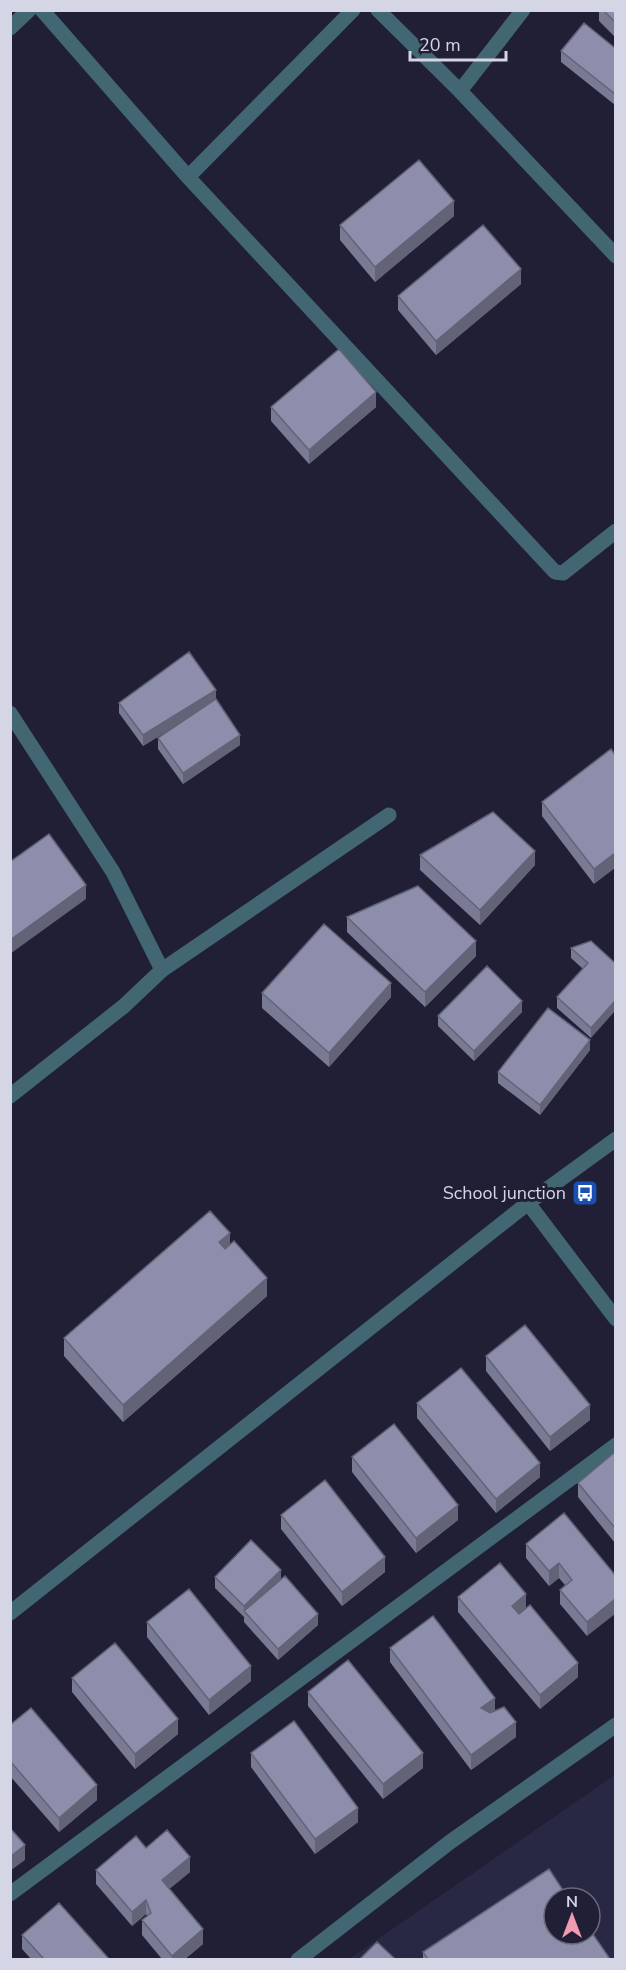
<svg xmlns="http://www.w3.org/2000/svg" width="626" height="1970" font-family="'Nunito Sans',sans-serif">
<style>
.built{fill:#292844;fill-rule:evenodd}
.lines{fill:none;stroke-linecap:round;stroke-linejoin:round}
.minor{stroke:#426773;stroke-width:15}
.wall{fill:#797a93}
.shaded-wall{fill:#636378}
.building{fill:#8d8eab;stroke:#636378;stroke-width:1.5}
.labels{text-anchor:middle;stroke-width:6;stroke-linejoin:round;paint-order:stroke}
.poi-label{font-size:18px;fill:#d5d6e5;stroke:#201f36;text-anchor:end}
</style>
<rect width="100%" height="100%" fill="#201f36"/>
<path class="built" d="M615 1775V1959H349ZM554 1898H590V1934H554Z"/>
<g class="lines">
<path class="minor" d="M42 10 188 177 555 572 563 573 616 531
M378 10 460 91 616 256
M10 28 29 10
M460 91 523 10
M188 177 353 10
M10 713 113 872 162 970
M10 1096 124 1006 162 970 389 815
M528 1203 616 1319
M10 1613 528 1203 616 1139
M10 1894 616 1445
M298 1960 450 1842 616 1725"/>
</g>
<path class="wall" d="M599 10H615V37L599 21Z
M615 48V105L561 62V51Z
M454 216 375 282 340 240V225Z
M521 284 436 355 398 310V296Z
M271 407H376L309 464 271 421Z
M216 699 240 745 183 784 158 749V738L194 714 143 746 119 713V703Z
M611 749 594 884 542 816V802Z
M420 855 535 865 480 925 420 870Z
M347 917 476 956 425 1007 347 932Z
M591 941V1038L557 1008V997L583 969 571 958V948Z
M262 993 391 997 329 1067 262 1008Z
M522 1012 474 1061 438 1026V1016Z
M590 1050 540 1115 498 1083V1072Z
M230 1245 267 1296 123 1422 64 1356V1338Z
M486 1356 590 1420 550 1451 486 1371Z
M417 1403 540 1477 496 1513 417 1418Z
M615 1452V1543L578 1497V1483Z
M352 1457 458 1520 416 1553 352 1472Z
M281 1515 385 1572 342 1606 281 1529Z
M526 1544 615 1575 587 1636 560 1604V1590L565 1585 559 1578 549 1586 526 1558Z
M215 1577 318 1625 278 1660 244 1622V1617L215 1588Z
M458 1597 578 1677 540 1709 458 1612Z
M147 1622 251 1681 209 1715 147 1637Z
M390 1648 516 1737 471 1770 390 1662Z
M72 1678 178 1734 135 1769 72 1692Z
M308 1692 423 1768 383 1799 308 1706Z
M10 1725 97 1800 59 1832 10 1776Z
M251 1753 358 1822 315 1854 251 1767Z
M146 1848 190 1872 169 1889 203 1944 185 1959H162L142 1935V1920L147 1916 146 1914 132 1926 96 1884V1870Z
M22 1935 109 1959H31L22 1949Z
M423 1952 610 1959H423Z"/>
<path class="shaded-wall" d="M454 201V216L375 282V267Z
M521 269V284L436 355V341Z
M376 392V407L309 464V450Z
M216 690V701L143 746V735Z
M240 735V745L183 784V773Z
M535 851V865L480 925V910Z
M615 853V868L594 884V869Z
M86 885V899L10 954V940Z
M476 941V956L425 1007V992Z
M391 983V997L329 1067V1053Z
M522 1001V1012L474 1061V1051Z
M615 1001V1011L591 1038V1028Z
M590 1040V1050L540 1115V1105Z
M230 1233V1251L219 1260V1242Z
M267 1278V1296L123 1422V1405Z
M590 1405V1420L550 1451V1437Z
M540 1463V1477L496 1513V1499Z
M458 1505V1520L416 1553V1538Z
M385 1557V1572L342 1606V1592Z
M559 1563V1578L549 1586V1571Z
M281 1570V1580L244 1611V1606Z
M526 1594V1608L512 1620V1606Z
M615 1599V1614L587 1636V1622Z
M318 1614V1625L278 1660V1649Z
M578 1663V1677L540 1709V1695Z
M251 1666V1681L209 1715V1700Z
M495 1698V1712L481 1723V1708Z
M178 1719V1734L135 1769V1754Z
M516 1722V1737L471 1770V1755Z
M423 1753V1768L383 1799V1784Z
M97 1785V1800L59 1832V1818Z
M358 1808V1822L315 1854V1839Z
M25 1845V1860L10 1871V1857Z
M190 1857V1872L162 1895V1880Z
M146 1900V1914L132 1926V1912Z
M203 1929V1944L185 1959H172V1956Z"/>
<path class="building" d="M603 10H615V22Z
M584 23 615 48V94L561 51Z
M419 160 454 201 375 267 340 225Z
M483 225 521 269 436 341 398 296Z
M339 349 376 392 309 450 271 407Z
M189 652 216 690 143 735 119 703Z
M216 699 240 735 183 773 158 738Z
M611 749 615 755V853L594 869 542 802Z
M493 812 535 851 480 910 420 855Z
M49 834 86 885 10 940V862Z
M418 886 476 941 425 992 347 917Z
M324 924 391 983 329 1053 262 993Z
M591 941 615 963V1001L591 1028 557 997 588 963 571 948Z
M487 966 522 1001 474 1051 438 1016Z
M548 1008 590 1040 540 1105 498 1072Z
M210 1211 230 1233 219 1242 225 1249 234 1241 267 1278 123 1405 64 1338Z
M525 1325 590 1405 550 1437 486 1356Z
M461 1368 540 1463 496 1499 417 1403Z
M394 1424 458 1505 416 1538 352 1457Z
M615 1452V1528L578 1483Z
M325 1480 385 1557 342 1592 281 1515Z
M564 1513 615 1575V1599L587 1622 560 1590 572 1580 559 1563 549 1571 526 1544Z
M251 1540 281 1570 244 1606 215 1577Z
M500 1563 526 1594 512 1606 519 1614 530 1605 578 1663 540 1695 458 1597Z
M285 1576 318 1614 278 1649 244 1611Z
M189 1589 251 1666 209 1700 147 1622Z
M433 1616 495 1698 481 1708 490 1713 504 1707 516 1722 471 1755 390 1648Z
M115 1643 178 1719 135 1754 72 1678Z
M348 1660 423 1753 383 1784 308 1692Z
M31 1708 97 1785 59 1818 10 1761V1725Z
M294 1721 358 1808 315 1839 251 1753Z
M10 1828 25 1845 10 1857Z
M167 1830 190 1857 162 1880 203 1929 172 1956 142 1920 151 1913 146 1900 132 1912 96 1870 136 1836 146 1848Z
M549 1869 568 1898H554V1934H590V1930L610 1959H428L423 1952Z
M59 1903 109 1959H44L22 1935Z
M377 1942 395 1959H360Z"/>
<defs>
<g id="bus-square" transform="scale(1.35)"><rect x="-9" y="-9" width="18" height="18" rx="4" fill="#1a4fb4" stroke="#201f36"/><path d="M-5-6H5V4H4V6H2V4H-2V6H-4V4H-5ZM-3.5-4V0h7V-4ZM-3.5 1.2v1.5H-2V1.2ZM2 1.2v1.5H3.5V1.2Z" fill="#fff"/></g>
</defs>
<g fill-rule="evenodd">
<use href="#bus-square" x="585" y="1193"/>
</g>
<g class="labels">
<g class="poi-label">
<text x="566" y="1199">School junction</text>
</g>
</g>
<rect width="626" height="1970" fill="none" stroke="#d5d6e5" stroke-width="24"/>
<g transform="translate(572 1916)"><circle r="28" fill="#201f36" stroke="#68687c" stroke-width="1.5"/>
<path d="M0-4.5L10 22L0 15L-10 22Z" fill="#f29aaf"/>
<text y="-9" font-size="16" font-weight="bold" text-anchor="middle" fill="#d5d6e5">N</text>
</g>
<path d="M410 51v9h96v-9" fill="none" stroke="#d5d6e5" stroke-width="3"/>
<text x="419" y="51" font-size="18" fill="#d5d6e5" stroke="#201f36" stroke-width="4.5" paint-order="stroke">20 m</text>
</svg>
